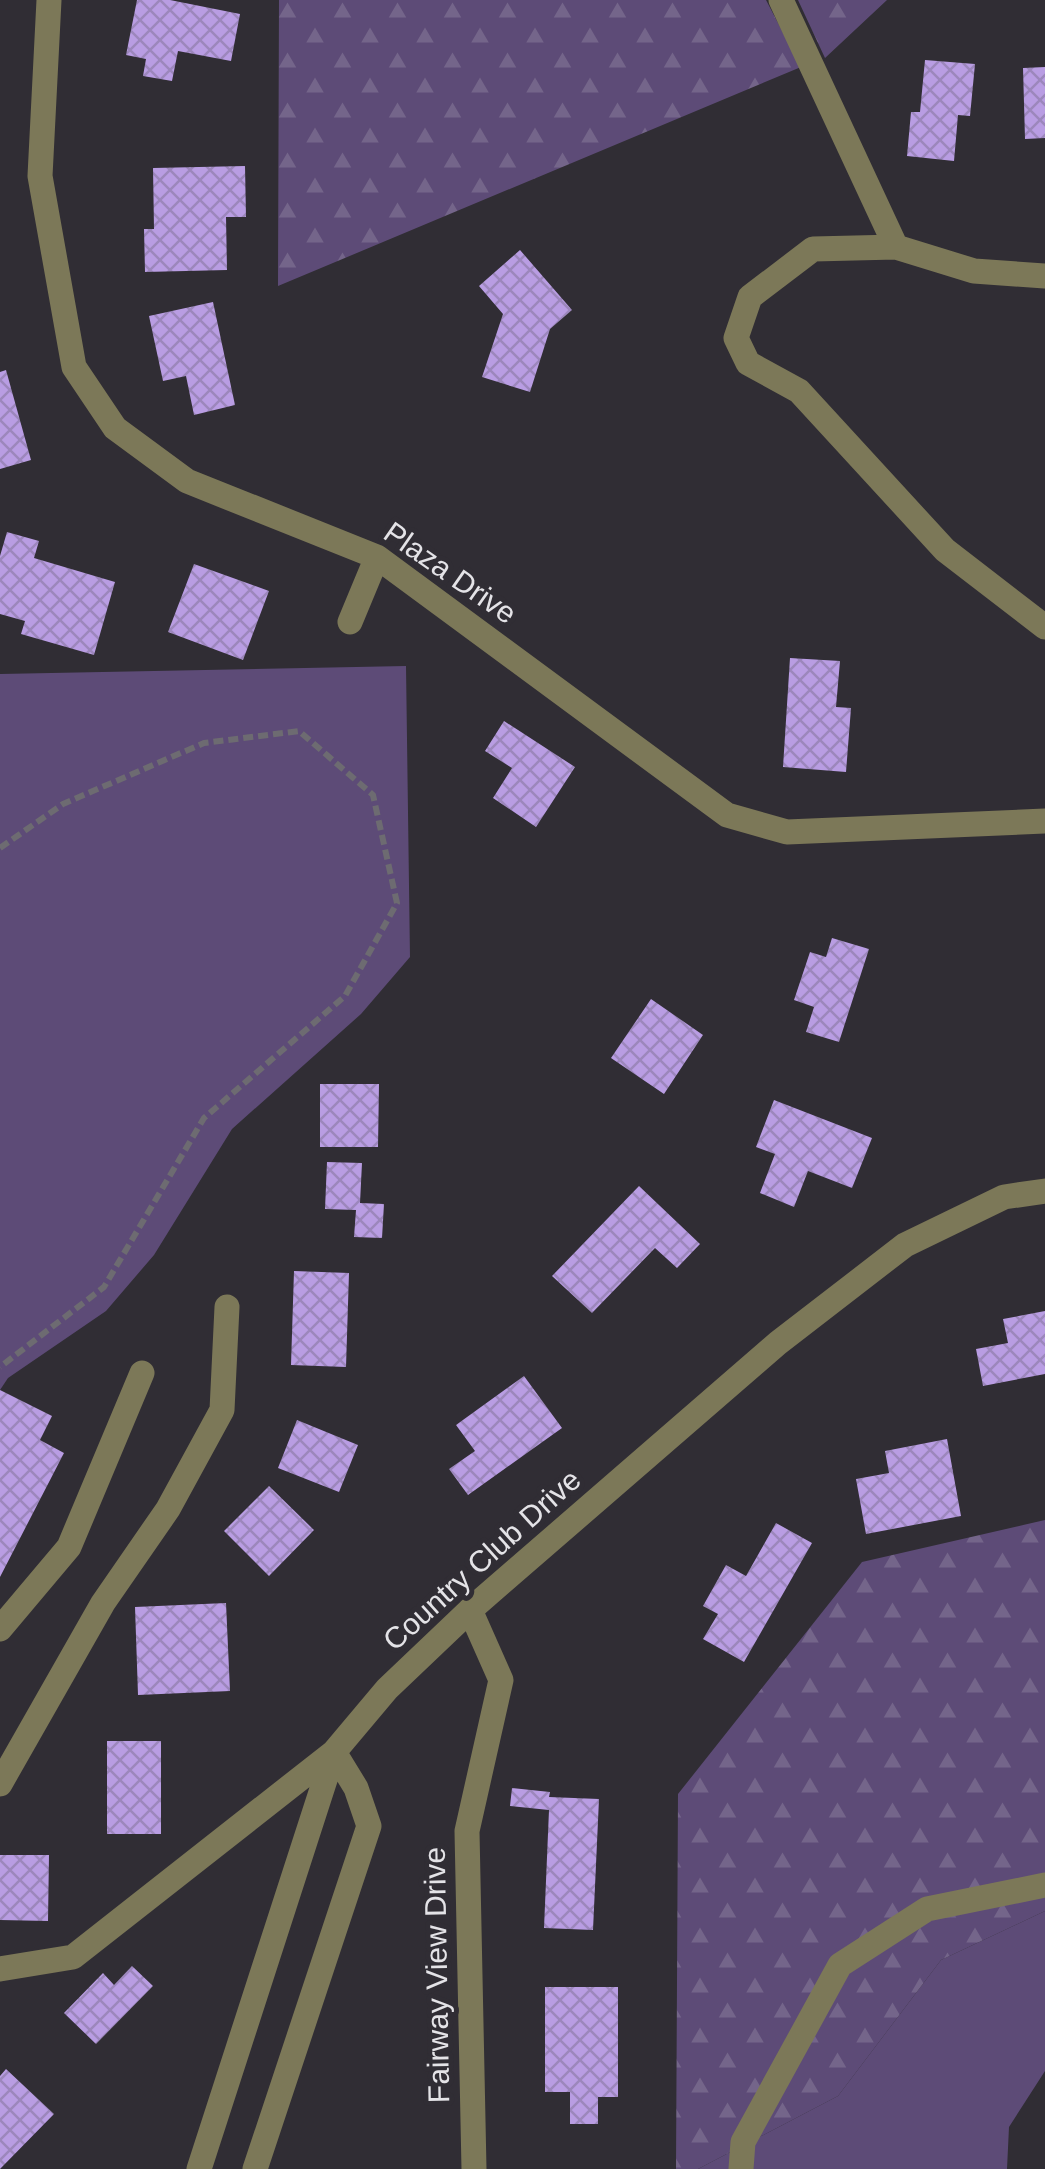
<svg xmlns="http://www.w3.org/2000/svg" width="1045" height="2169" font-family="Helvetica,sans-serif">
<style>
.green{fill:#5d4b77}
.forest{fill:url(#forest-firs)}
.building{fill:url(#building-cross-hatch)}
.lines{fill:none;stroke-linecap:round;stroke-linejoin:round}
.path{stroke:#6d6b71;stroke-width:6;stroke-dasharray:10 5;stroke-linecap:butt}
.minor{stroke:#7c7858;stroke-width:25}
.labels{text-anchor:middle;stroke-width:10;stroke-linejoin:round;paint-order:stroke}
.street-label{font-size:30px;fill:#e4e3e7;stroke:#302d34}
</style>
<defs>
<pattern id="forest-firs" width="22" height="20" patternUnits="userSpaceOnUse" patternTransform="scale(2.5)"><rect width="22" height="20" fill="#5d4b77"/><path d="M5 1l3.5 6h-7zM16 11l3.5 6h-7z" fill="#74658a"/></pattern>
<pattern id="building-cross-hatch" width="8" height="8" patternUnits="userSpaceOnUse" patternTransform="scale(2.5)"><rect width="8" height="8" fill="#b99de3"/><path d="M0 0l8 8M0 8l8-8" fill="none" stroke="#9c87bc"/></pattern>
</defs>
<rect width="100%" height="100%" fill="#302d34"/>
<path class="green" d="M406 666 410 957 361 1014 232 1129 154 1255 106 1311 8 1378 0 1390V674Z
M1045 1911V2071L1009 2127 1007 2169H698L838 2096 941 1960Z"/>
<path class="forest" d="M279 0H766L801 67 278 286Z
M798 0H887L825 58Z
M1045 1520V1911L941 1960 838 2096 698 2169H676L678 1794 862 1562Z"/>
<path class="building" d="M137 0H170L240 14 231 61 178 51 172 81 143 76 146 59 126 55Z
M925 60 975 64 970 116 958 115 954 161 907 156 911 112H920Z
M1045 67V138L1025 139 1023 68Z
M245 166 246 217H226L227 270 145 272 144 229H154L153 168Z
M520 250 572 310 550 329 530 392 482 377 503 314 479 286Z
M213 302 235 405 194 415 186 376 163 381 149 316Z
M6 370 31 460 0 469V372Z
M7 532 39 541 34 558 115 582 94 655 21 634 25 621 0 614V556Z
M194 564 269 591 243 660 168 632Z
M790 658 840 661 836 707 851 708 846 772 783 767Z
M504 721 575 767 536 827 493 798 512 768 485 751Z
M832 938 869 949 839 1042 806 1032 814 1007 794 1000 810 952 826 957Z
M651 999 703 1035 664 1094 611 1058Z
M320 1084H379L378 1147H320Z
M774 1100 872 1138 852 1188 808 1171 794 1207 760 1193 775 1154 756 1147Z
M327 1162 362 1163 360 1203 384 1204 382 1238 354 1237 356 1210 325 1209Z
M639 1186 700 1244 677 1268 655 1248 592 1313 552 1276Z
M294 1271 349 1273 346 1367 291 1365Z
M1045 1311V1374L983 1386 976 1349 1008 1343 1003 1319Z
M524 1376 562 1428 468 1495 449 1469 475 1451 456 1425Z
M0 1390 52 1416 40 1440 64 1453 0 1577Z
M297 1420 358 1445 339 1492 278 1468Z
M947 1439 961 1516 866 1534 856 1479 889 1473 885 1451Z
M269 1486 314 1530 269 1576 224 1531Z
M776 1523 812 1543 744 1662 703 1639 718 1614 703 1606 726 1565 746 1576Z
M226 1603 230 1691 138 1695 135 1607Z
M107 1741H161V1834H107Z
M512 1788 550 1792 549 1797 599 1799 593 1930 544 1928 549 1810 510 1806Z
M0 1855H49L48 1921 0 1920Z
M132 1966 153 1986 96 2044 64 2013 103 1973 114 1985Z
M545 1987H618V2097H598V2124H570V2092H545Z
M6 2069 54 2114 0 2169V2076Z"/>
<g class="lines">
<path class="path" d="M0 848 63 804 204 743 299 731 373 795 397 903 345 996 204 1118 104 1287 0 1367"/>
<path class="minor" d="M49 0 40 176 74 367 115 428 187 481 377 557 727 815 787 832 1045 821
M781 0 896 247
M1045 276 974 271 896 247 813 249 750 297 736 338 748 363 799 391 945 550 1045 627
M350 622 377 557
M470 1610 501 1680 467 1831 474 2169
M0 1629 69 1547 142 1373
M0 1784 103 1603 168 1509 222 1410 227 1307
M0 1969 73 1957 334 1752 356 1788 369 1826 255 2169
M199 2169 334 1752 387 1689 470 1610 778 1343 905 1245 1004 1197 1045 1191
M741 2169 743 2142 840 1965 927 1909 1045 1885"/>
</g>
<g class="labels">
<g class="street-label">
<text transform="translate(450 573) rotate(35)" y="10">Plaza Drive</text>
<text transform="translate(482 1560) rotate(-42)" y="10">Country Club Drive</text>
<text transform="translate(437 1975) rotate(-91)" y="10">Fairway View Drive</text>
</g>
</g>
</svg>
